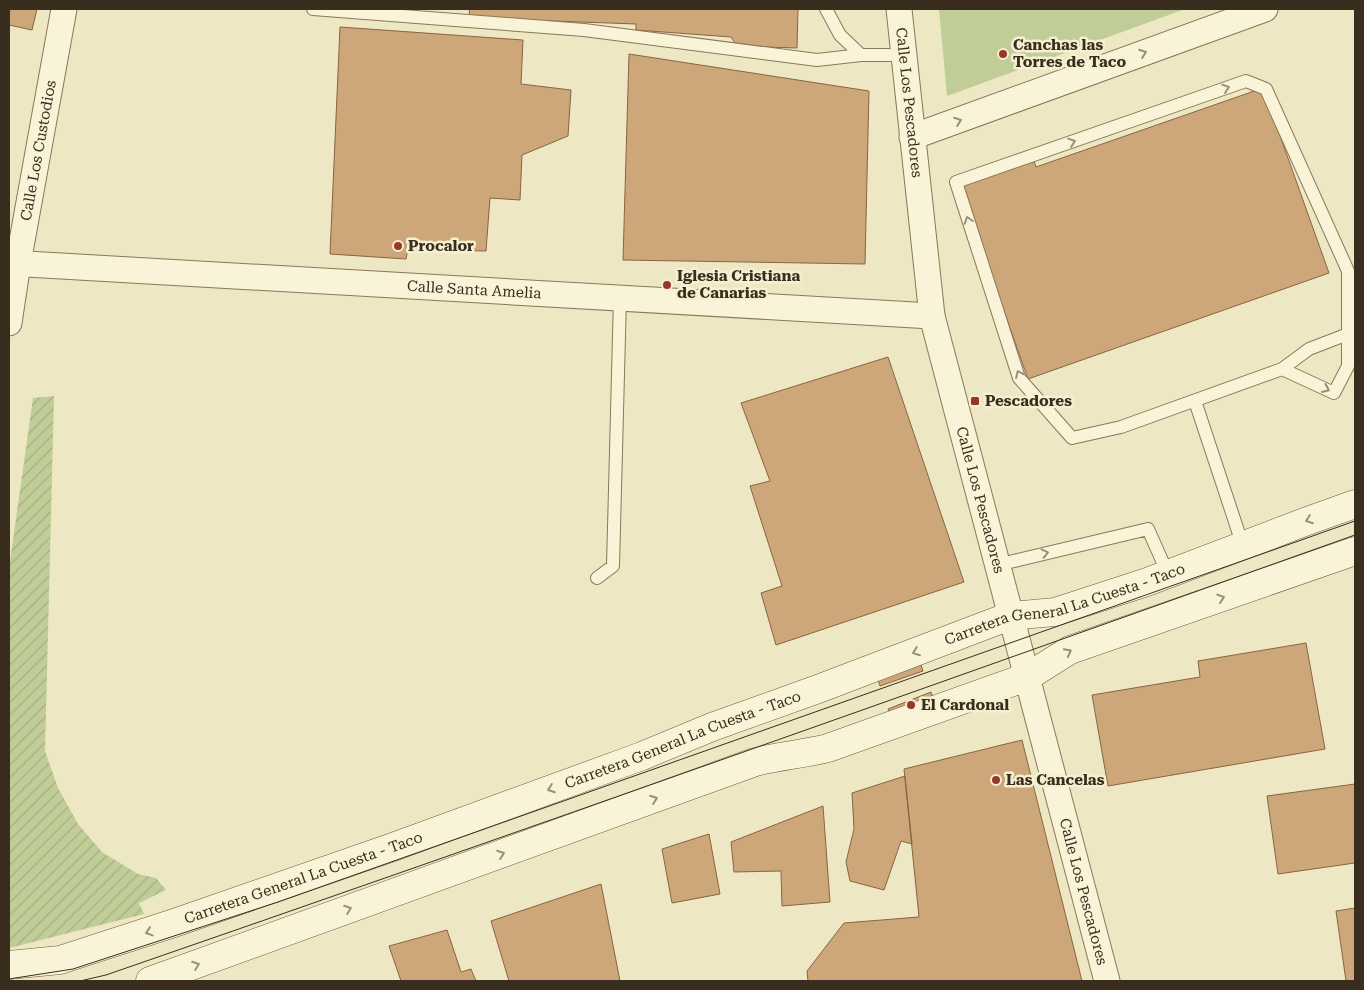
<svg xmlns="http://www.w3.org/2000/svg" width="1364" height="990" font-family="'Roboto Serif',serif">
<style>
.grass{fill:#c0cd97}
.garden{fill:url(#garden-furrows)}
.building{fill:#cda679;stroke:#886540}
.lines{fill:none;stroke-linecap:round;stroke-linejoin:round}
.lane-casing{stroke:#89785a;stroke-width:14}
.street-casing{stroke:#89785a;stroke-width:27}
.secondary-casing{stroke:#6b593d;stroke-width:29}
.lane{stroke:#f9f3d7;stroke-width:12}
.street{stroke:#f9f3d7;stroke-width:25}
.secondary{stroke:#f9f3d7;stroke-width:28}
.tram{stroke:#392e1e;stroke-width:1}
.oneway{stroke:#99907a}
.poi-dot{fill:#98362a;stroke:#f6f0d3;stroke-width:2}
.labels{text-anchor:middle;stroke-width:5;stroke-linejoin:round;paint-order:stroke}
.poi-label{font-size:15px;font-weight:bold;fill:#392e1e;stroke:#f6f0d3;text-anchor:start}
.street-label{font-size:15px;fill:#392e1e;stroke:#f6f0d3}
</style>
<defs>
<pattern id="garden-furrows" width="10" height="10" patternUnits="userSpaceOnUse" patternTransform="scale(1.25)"><rect width="10" height="10" fill="#c0cd97"/><path d="M-1 1l2-2M0 10L10 0M9 11l2-2" fill="none" stroke="#a6b082"/></pattern>
</defs>
<rect width="100%" height="100%" fill="#eee7c4"/>
<path class="grass" d="M939 9H1185L947 96Z"/>
<path class="garden" d="M54 396 45 751 58 788 78 824 102 852 138 874 156 878 166 890 139 903 144 914 9 948V568L33 398Z"/>
<path class="building" d="M9 9H37L32 30 9 25Z
M469 9H798L797 48 737 46 731 37 636 30V24L470 18Z
M340 27 523 40 521 84 571 90 568 136 522 155 520 200 490 198 486 251 408 249 406 259 330 254Z
M629 54 869 91 865 264 623 260Z
M1263 88 1329 273 1028 379 960 187 1034 161 1036 167Z
M888 357 964 582 776 645 761 593 782 586 750 486 770 481 741 403Z
M1306 643 1325 749 1108 786 1092 695 1200 677 1198 661Z
M920 662 923 671 880 686 877 677Z
M931 692 935 702 892 718 888 709Z
M1022 740 1082 981H808L807 971 844 923 919 917 904 769Z
M905 776 912 844 901 841 884 890 850 881 846 862 854 829 852 793Z
M1355 784V863L1278 874 1267 796Z
M823 806 830 902 782 906 781 871 734 872 731 842Z
M709 834 720 894 672 903 662 849Z
M601 884 620 981H509L491 921Z
M1355 908V981H1346L1336 911Z
M447 930 461 972 471 969 476 981H401L389 946Z"/>
<g class="lines">
<g class="lane-casing">
<path id="lane" d="M313 9 584 30 817 60 861 55H903
M826 9 840 35 861 55
M1282 369 1334 393 1348 366V271L1266 89 1246 81 956 182 1019 378 1072 438 1121 427 1282 369 1309 349 1348 334
M1195 401 1243 546
M997 565 1148 529 1168 574
M597 578 613 566 620 297"/>
</g>
<g class="street-casing">
<g id="street">
<path id="s1" d="M899 9 932 316 1107 981"/>
<path d="M912 137 1265 9"/>
<path id="s2" d="M9 263 932 316"/>
<path id="s3" d="M9 323 18 263 64 9"/>
</g>
</g>
<g class="secondary-casing">
<g id="secondary">
<path id="s4" d="M9 965 60 960 174 923 393 847 642 756 712 727 818 689 1010 616 1055 612 1147 582 1310 520 1355 504"/>
<path d="M150 981 755 762C779 756 804 754 828 748L1027 677 1070 650 1355 551"/>
</g>
</g>
<use href="#lane" class="lane"/>
<use href="#street" class="street"/>
<use href="#secondary" class="secondary"/>
<path class="tram" d="M9 979 73 969 278 902 1355 521
M80 981 106 975C523 831 939 683 1355 535"/>
</g>
<defs><path id="oneway-chevron" d="M-2-3.5L2.5 0L-2 3.5" fill="none" stroke-width="1.6" stroke-linecap="round" stroke-linejoin="round" transform="scale(1.25)"/></defs>
<g class="oneway">
<use href="#oneway-chevron" transform="translate(1143 53) rotate(-20)"/>
<use href="#oneway-chevron" transform="translate(1226 88) rotate(-19)"/>
<use href="#oneway-chevron" transform="translate(958 121) rotate(-20)"/>
<use href="#oneway-chevron" transform="translate(1072 142) rotate(-19)"/>
<use href="#oneway-chevron" transform="translate(968 220) rotate(-108)"/>
<use href="#oneway-chevron" transform="translate(1019 374) rotate(-115)"/>
<use href="#oneway-chevron" transform="translate(1326 389) rotate(24)"/>
<use href="#oneway-chevron" transform="translate(1309 520) rotate(160)"/>
<use href="#oneway-chevron" transform="translate(1045 553) rotate(-13)"/>
<use href="#oneway-chevron" transform="translate(1221 598) rotate(-19)"/>
<use href="#oneway-chevron" transform="translate(916 652) rotate(159)"/>
<use href="#oneway-chevron" transform="translate(1068 652) rotate(-27)"/>
<use href="#oneway-chevron" transform="translate(551 789) rotate(160)"/>
<use href="#oneway-chevron" transform="translate(654 799) rotate(-20)"/>
<use href="#oneway-chevron" transform="translate(501 854) rotate(-20)"/>
<use href="#oneway-chevron" transform="translate(348 909) rotate(-20)"/>
<use href="#oneway-chevron" transform="translate(149 932) rotate(162)"/>
<use href="#oneway-chevron" transform="translate(196 965) rotate(-20)"/>
</g>
<g class="poi-dot">
<circle cx="1003" cy="54" r="5"/>
<circle cx="398" cy="246" r="5"/>
<circle cx="667" cy="285" r="5"/>
<rect x="970" y="396" width="10" height="10" rx="2.5"/>
<circle cx="911" cy="705" r="5"/>
<circle cx="996" cy="780" r="5"/>
</g>
<g class="labels">
<g class="poi-label">
<text x="1013" y="50">Canchas las<tspan x="1013" dy="17">Torres de Taco</tspan></text>
<text x="408" y="251">Procalor</text>
<text x="677" y="281">Iglesia Cristiana<tspan x="677" dy="17">de Canarias</tspan></text>
<text x="985" y="406">Pescadores</text>
<text x="921" y="710">El Cardonal</text>
<text x="1006" y="785">Las Cancelas</text>
</g>
<g class="street-label">
<text dy="5" stroke="none"><textPath href="#s1" startOffset="94">Calle Los Pescadores</textPath></text>
<text dy="5" stroke="none"><textPath href="#s3" startOffset="175">Calle Los Custodios</textPath></text>
<text dy="5" stroke="none"><textPath href="#s2" startOffset="466">Calle Santa Amelia</textPath></text>
<text dy="5" stroke="none"><textPath href="#s1" startOffset="499">Calle Los Pescadores</textPath></text>
<text dy="5" stroke="none"><textPath href="#s4" startOffset="1118">Carretera General La Cuesta - Taco</textPath></text>
<text dy="5" stroke="none"><textPath href="#s4" startOffset="712">Carretera General La Cuesta - Taco</textPath></text>
<text dy="5" stroke="none"><textPath href="#s4" startOffset="308">Carretera General La Cuesta - Taco</textPath></text>
<text dy="5" stroke="none"><textPath href="#s1" startOffset="904">Calle Los Pescadores</textPath></text>
</g>
</g>
<rect width="1364" height="990" fill="none" stroke="#392e1e" stroke-width="20"/>
</svg>
